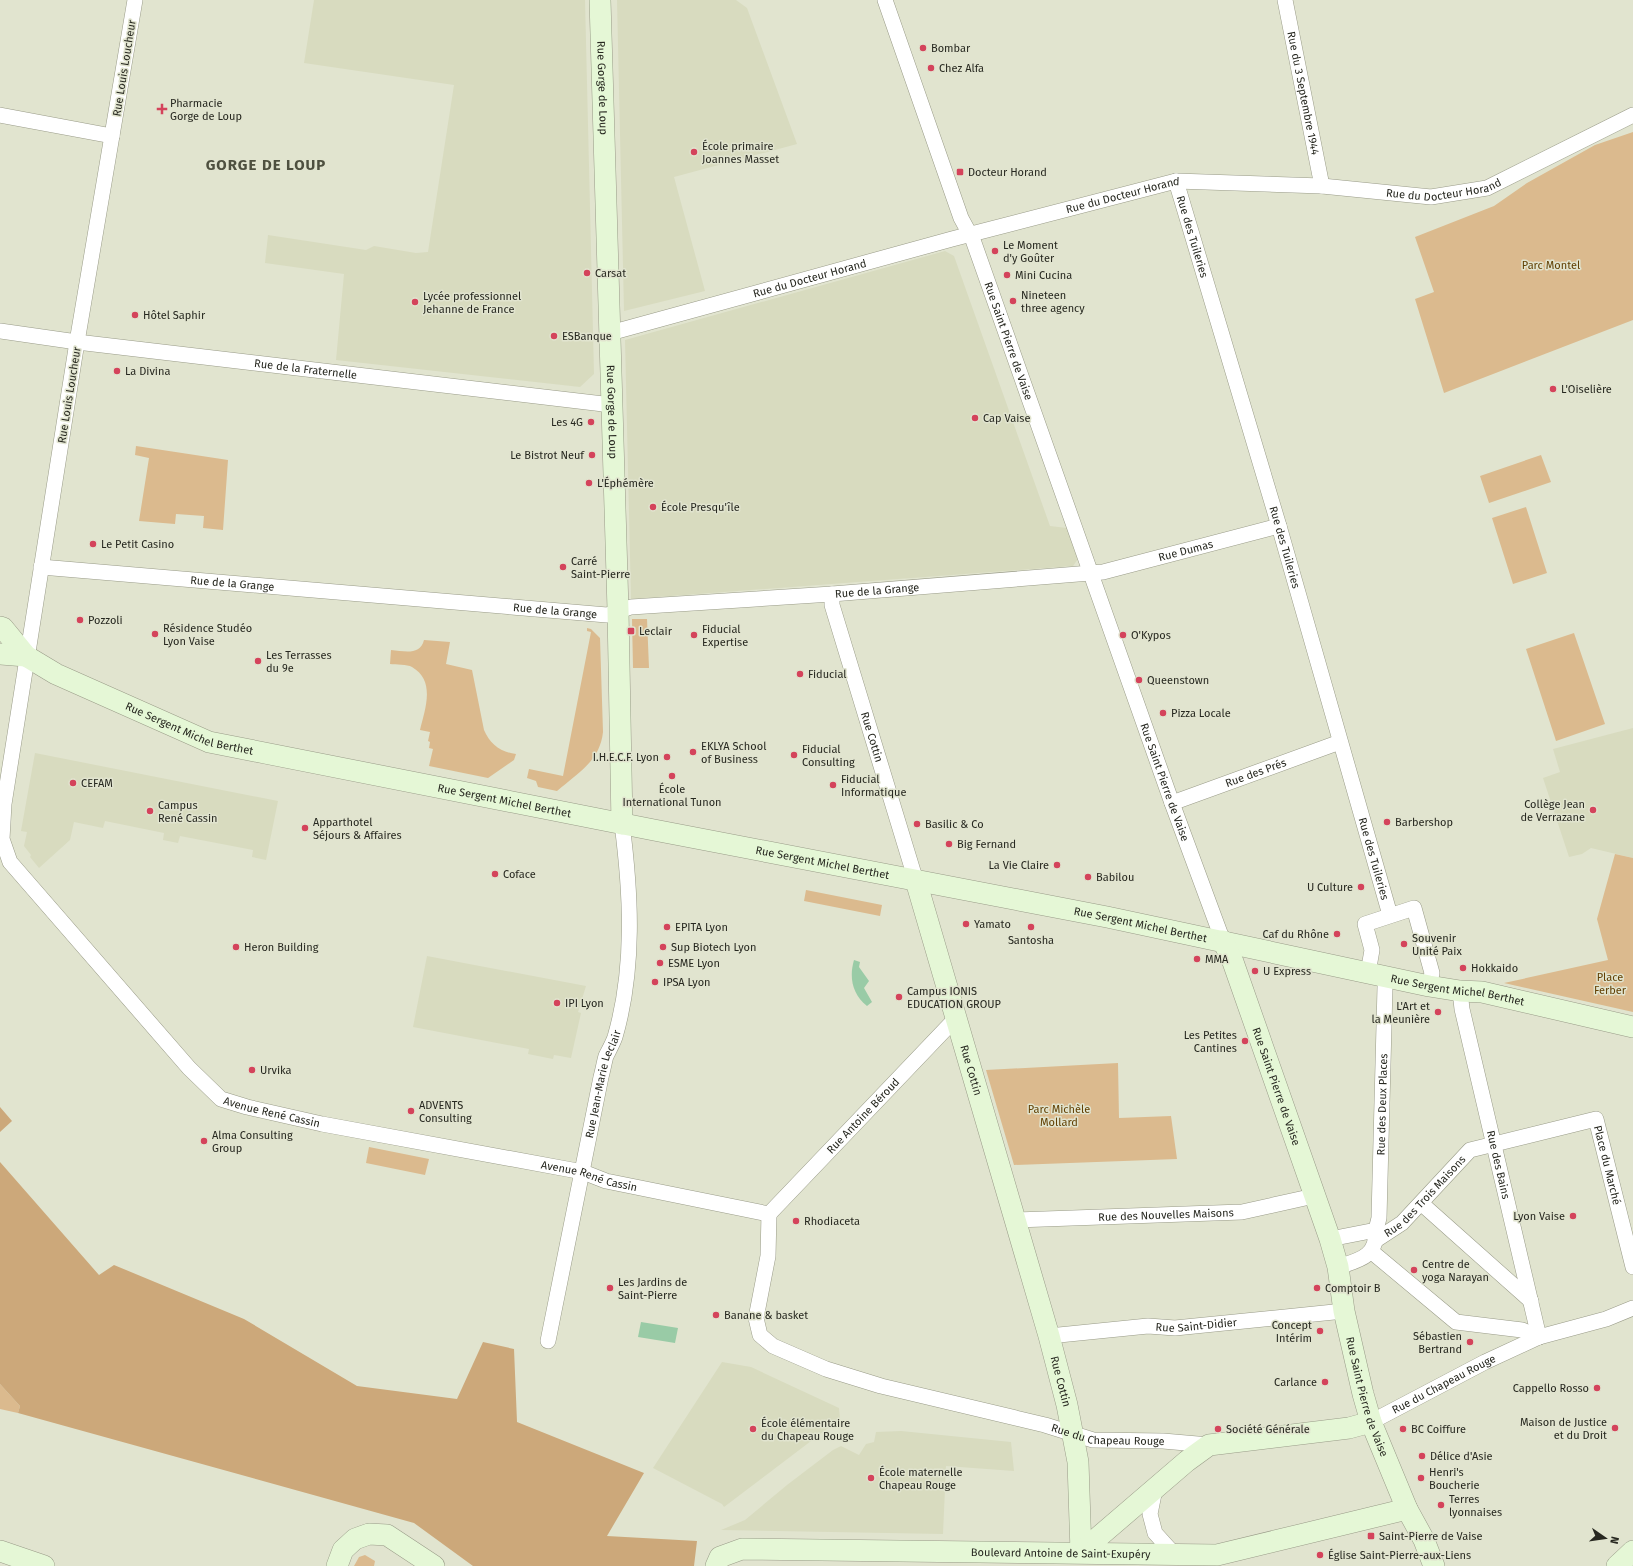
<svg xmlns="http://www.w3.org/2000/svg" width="1633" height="1566" font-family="'Fira Sans',sans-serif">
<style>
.built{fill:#d8dbbf}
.green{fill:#dbba8e}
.forest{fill:#cca87a}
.water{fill:#99cba6}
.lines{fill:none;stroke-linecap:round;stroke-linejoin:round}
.street-casing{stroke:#999b88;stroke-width:16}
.secondary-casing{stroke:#999b88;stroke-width:22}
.street{stroke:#fff;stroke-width:15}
.secondary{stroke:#e5f7d6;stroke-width:21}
.poi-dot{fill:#d4435b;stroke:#e1e4cf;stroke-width:1.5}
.labels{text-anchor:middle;stroke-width:3;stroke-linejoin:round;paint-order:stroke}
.poi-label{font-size:11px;fill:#272820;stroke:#e1e4cf;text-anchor:start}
.street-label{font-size:11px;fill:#272820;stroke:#e1e4cf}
.park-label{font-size:11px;fill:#624003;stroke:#e1e4cf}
.district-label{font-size:15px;font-weight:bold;letter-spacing:1px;fill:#4e503f;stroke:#e1e4cf}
</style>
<rect width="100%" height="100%" fill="#e1e4cf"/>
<path class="built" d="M314 0H585L594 374 580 387 336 360 344 274 265 263 268 235 366 250 374 246 416 253 428 252 454 85 304 63Z
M617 0H736L747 8 797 144 674 177 705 291 624 311Z
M945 251 954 256 1050 526 1067 528 1078 559 1073 566 631 599 625 340Z
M1633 728V858L1591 848 1582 854 1569 857 1543 778 1560 772 1553 749Z
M35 753 278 801 266 860 252 857 253 850 180 836 178 843 163 840 164 833 105 821 103 828 74 822 70 840 39 868 30 857 31 855 24 846 27 832 21 831Z
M427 956 586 986 578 1012 581 1013 571 1058 554 1055 553 1059 528 1054 529 1049 413 1027Z
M722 1362 751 1367 839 1408 840 1419 724 1507 722 1504 653 1468Z
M901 1431 1011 1442 1014 1471 946 1466 943 1534 721 1530 745 1520 787 1485 833 1450 841 1446 859 1455 866 1444 874 1442 876 1432Z"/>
<path class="green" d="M1633 132V320L1444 393 1415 299 1434 292 1415 237 1494 206 1527 183 1595 145Z
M136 446 228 460 223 530 203 528 204 516 176 514 175 524 139 521 149 458 135 455Z
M1541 455 1551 482 1489 503 1480 476Z
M1526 507 1547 573 1513 584 1492 518Z
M632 619H647L649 668H633Z
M587 628 591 629 600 638 603 732C600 761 578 773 557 791L538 787 536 781 527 778 529 769 563 776 591 632 587 631Z
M1574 633 1605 724 1556 741 1526 649Z
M424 640 450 642 446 664 472 670 484 730C490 744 500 752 516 754L514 760 488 778 429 766 433 749 429 748 430 742 428 741 430 732 420 730C425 709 436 681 412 667 407 664 396 665 390 664L391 650C404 651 420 656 424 640Z
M1615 854 1633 858V1012L1504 983 1608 960 1597 919Z
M806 890 882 905 880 916 804 901Z
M1118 1063 1119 1118 1171 1116 1177 1159 1014 1165 986 1070Z
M369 1147 429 1159 425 1175 366 1163Z
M0 1384 20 1406 18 1413 0 1409Z
M365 1555 375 1561 374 1566H354L359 1557Z"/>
<path class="forest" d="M0 1107 12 1121 0 1132Z
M0 1162 99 1275 114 1265 244 1319 357 1386 457 1399 483 1342 514 1349 517 1422 644 1473 607 1536 697 1541 694 1566H473L414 1523 18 1413 20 1406 0 1384Z"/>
<path class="water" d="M854 960 860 962 859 967 869 981 864 988 872 1002 867 1006C852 994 849 977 854 960Z
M641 1322 678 1328 675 1343 638 1337Z"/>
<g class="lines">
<g class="street-casing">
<g id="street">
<path id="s1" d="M135 0 77 342 4 804 2 839 10 862 189 1068 221 1099 247 1107 322 1124 583 1172 606 1181 769 1214"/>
<path id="s2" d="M885 0 961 218 973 240 1172 803 1223 941"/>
<path id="s3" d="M1285 0 1322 186"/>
<path d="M0 115 112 136"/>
<path id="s4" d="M1176 181 1279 526 1390 915"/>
<path id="s5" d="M0 331 77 342 612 405"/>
<path id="s6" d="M610 333 952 239 1176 181 1322 186 1431 197 1487 188 1633 115"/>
<path id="s7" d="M41 567 607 615 631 607 832 594 1103 572 1279 526"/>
<path id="s8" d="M832 594V605L916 881"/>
<path id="s9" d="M1172 803 1340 742"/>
<path d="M1368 973 1372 950 1365 924 1414 908 1432 973 1429 986"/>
<path id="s10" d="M1460 991 1462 1009 1539 1337"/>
<path d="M1422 1204 1531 1301"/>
<path id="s11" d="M769 1214 768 1256 756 1318 760 1335 773 1346 826 1369 881 1386 1045 1425 1093 1440 1163 1441 1209 1445"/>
<path id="s12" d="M769 1214 957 1017"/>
<path id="s13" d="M1015 1220 1242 1212 1314 1196"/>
<path id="s14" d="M1376 1230 1379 1218 1385 987 1387 977"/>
<path d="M1330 1239 1376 1230C1377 1257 1359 1260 1338 1267"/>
<path id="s15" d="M1376 1240 1402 1223 1470 1150 1596 1119 1633 1267"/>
<path d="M1372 1252 1456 1322 1522 1330 1539 1337"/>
<path id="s16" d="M1049 1336 1148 1326 1175 1328 1344 1311"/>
<path id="s17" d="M548 1341 601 1077C603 1070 604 1063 606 1056 609 1050 613 1043 615 1037 635 968 631 894 622 824"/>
<path id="s18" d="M1371 1422 1485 1362 1539 1337 1606 1319 1633 1308"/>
<path d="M1155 1489 1150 1514 1155 1533 1174 1554"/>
</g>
</g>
<g class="secondary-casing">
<g id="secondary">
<path id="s19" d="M600 0 618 610 622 824"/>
<path id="s20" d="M0 627 3 628 26 656 56 674 209 742 654 830 1107 917 1429 986 1460 991 1482 992 1633 1027"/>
<path d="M0 654 26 656"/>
<path id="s21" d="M916 881 1049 1336 1067 1405 1078 1462 1081 1552"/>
<path id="s22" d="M1223 941 1233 962 1330 1239 1338 1267 1344 1311 1363 1394 1371 1422 1407 1509 1424 1540 1434 1566"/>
<path d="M0 1551 44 1566"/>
<path d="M1081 1552 1187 1461 1209 1445 1349 1428 1371 1422"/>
<path d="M337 1566 343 1550 355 1539 369 1534 387 1535 434 1566"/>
<path id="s23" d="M716 1566 720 1557 742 1549 1217 1555 1407 1509"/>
<path d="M1617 1566 1633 1551"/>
</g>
</g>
<use href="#street" class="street"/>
<use href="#secondary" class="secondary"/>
</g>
<g class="poi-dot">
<circle cx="923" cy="48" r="4"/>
<circle cx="931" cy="68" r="4"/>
<path d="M160 103h4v4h4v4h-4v4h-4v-4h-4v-4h4z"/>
<circle cx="694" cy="152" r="4"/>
<rect x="956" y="168" width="8" height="8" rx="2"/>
<circle cx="995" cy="251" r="4"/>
<circle cx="587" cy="273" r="4"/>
<circle cx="1007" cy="275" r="4"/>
<circle cx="1013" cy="301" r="4"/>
<circle cx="415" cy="302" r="4"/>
<circle cx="135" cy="315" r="4"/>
<circle cx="554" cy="336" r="4"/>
<circle cx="117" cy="371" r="4"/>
<circle cx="1553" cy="389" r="4"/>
<circle cx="975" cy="418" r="4"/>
<circle cx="591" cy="422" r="4"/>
<circle cx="592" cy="455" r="4"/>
<circle cx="589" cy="483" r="4"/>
<circle cx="653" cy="507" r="4"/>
<circle cx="93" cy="544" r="4"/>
<circle cx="563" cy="567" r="4"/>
<circle cx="80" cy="620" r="4"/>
<rect x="627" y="627" width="8" height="8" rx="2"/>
<circle cx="155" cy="634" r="4"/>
<circle cx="694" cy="635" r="4"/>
<circle cx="1123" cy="635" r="4"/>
<circle cx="258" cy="661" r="4"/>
<circle cx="800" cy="674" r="4"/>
<circle cx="1139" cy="680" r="4"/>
<circle cx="1163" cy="713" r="4"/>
<circle cx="693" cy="752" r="4"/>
<circle cx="794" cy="755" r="4"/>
<circle cx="667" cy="757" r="4"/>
<circle cx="672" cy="776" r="4"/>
<circle cx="73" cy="783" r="4"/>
<circle cx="833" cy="785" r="4"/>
<circle cx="1593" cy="810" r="4"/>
<circle cx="150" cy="811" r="4"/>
<circle cx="1387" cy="822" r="4"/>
<circle cx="917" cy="824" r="4"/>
<circle cx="305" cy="828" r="4"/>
<circle cx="949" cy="844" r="4"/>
<circle cx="1057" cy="865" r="4"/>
<circle cx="495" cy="874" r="4"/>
<circle cx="1088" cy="877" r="4"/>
<circle cx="1361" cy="887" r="4"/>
<circle cx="966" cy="924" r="4"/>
<circle cx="667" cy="927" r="4"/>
<circle cx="1031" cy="927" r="4"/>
<circle cx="1337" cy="934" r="4"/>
<circle cx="1404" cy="944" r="4"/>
<circle cx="236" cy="947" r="4"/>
<circle cx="663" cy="947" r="4"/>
<circle cx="1197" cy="959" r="4"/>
<circle cx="660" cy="963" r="4"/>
<circle cx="1463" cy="968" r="4"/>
<circle cx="1255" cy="971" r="4"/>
<circle cx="655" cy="982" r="4"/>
<circle cx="899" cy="997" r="4"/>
<circle cx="557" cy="1003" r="4"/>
<circle cx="1438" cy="1012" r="4"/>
<circle cx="1245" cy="1041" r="4"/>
<circle cx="252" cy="1070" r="4"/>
<circle cx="411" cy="1111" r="4"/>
<circle cx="204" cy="1141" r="4"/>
<circle cx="1573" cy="1216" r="4"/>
<circle cx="796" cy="1221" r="4"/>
<circle cx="1414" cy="1270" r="4"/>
<circle cx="610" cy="1288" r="4"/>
<circle cx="1317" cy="1288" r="4"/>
<circle cx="716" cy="1315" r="4"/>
<circle cx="1320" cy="1331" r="4"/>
<circle cx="1470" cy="1342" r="4"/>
<circle cx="1325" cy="1382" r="4"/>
<circle cx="1597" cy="1388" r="4"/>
<circle cx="1615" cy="1428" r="4"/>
<circle cx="753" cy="1429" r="4"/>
<circle cx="1218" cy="1429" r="4"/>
<circle cx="1403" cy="1429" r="4"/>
<circle cx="1422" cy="1456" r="4"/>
<circle cx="871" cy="1478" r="4"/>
<circle cx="1421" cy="1478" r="4"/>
<circle cx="1441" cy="1505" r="4"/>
<rect x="1367" y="1532" width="8" height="8" rx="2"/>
<circle cx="1320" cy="1555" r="4"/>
</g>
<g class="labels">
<g class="poi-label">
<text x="931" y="52">Bombar</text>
<text x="939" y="72">Chez Alfa</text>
<text x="170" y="107">Pharmacie<tspan x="170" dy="13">Gorge de Loup</tspan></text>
<text x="702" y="150">École primaire<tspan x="702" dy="13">Joannes Masset</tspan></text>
<text x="968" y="176">Docteur Horand</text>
<text x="1003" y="249">Le Moment<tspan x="1003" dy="13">d'y Goûter</tspan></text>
<text x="595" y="277">Carsat</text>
<text x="1015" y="279">Mini Cucina</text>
<text x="1021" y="299">Nineteen<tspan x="1021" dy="13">three agency</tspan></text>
<text x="423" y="300">Lycée professionnel<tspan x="423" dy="13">Jehanne de France</tspan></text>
<text x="143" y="319">Hôtel Saphir</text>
<text x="562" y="340">ESBanque</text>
<text x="125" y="375">La Divina</text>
<text x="1561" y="393">L'Oiselière</text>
<text x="983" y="422">Cap Vaise</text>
<text x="583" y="426" text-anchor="end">Les 4G</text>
<text x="584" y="459" text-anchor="end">Le Bistrot Neuf</text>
<text x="597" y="487">L'Éphémère</text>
<text x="661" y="511">École Presqu'île</text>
<text x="101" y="548">Le Petit Casino</text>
<text x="571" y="565">Carré<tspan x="571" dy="13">Saint-Pierre</tspan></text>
<text x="88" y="624">Pozzoli</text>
<text x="163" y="632">Résidence Studéo<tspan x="163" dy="13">Lyon Vaise</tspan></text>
<text x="702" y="633">Fiducial<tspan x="702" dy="13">Expertise</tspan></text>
<text x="639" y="635">Leclair</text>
<text x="1131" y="639">O'Kypos</text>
<text x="266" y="659">Les Terrasses<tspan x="266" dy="13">du 9e</tspan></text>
<text x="808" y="678">Fiducial</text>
<text x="1147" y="684">Queenstown</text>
<text x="1171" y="717">Pizza Locale</text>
<text x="701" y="750">EKLYA School<tspan x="701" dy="13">of Business</tspan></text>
<text x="802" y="753">Fiducial<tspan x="802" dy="13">Consulting</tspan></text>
<text x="659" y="761" text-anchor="end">I.H.E.C.F. Lyon</text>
<text x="841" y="783">Fiducial<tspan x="841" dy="13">Informatique</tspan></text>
<text x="81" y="787">CEFAM</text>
<text x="672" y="793" text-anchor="middle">École<tspan x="672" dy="13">International Tunon</tspan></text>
<text x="1585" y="808" text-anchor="end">Collège Jean<tspan x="1585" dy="13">de Verrazane</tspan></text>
<text x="158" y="809">Campus<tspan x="158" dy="13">René Cassin</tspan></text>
<text x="313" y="826">Apparthotel<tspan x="313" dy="13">Séjours &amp; Affaires</tspan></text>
<text x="1395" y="826">Barbershop</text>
<text x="925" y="828">Basilic &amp; Co</text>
<text x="957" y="848">Big Fernand</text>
<text x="1049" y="869" text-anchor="end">La Vie Claire</text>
<text x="503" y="878">Coface</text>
<text x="1096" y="881">Babilou</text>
<text x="1353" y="891" text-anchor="end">U Culture</text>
<text x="974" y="928">Yamato</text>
<text x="675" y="931">EPITA Lyon</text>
<text x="1329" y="938" text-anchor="end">Caf du Rhône</text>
<text x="1412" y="942">Souvenir<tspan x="1412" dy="13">Unité Paix</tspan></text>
<text x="1031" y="944" text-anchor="middle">Santosha</text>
<text x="244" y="951">Heron Building</text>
<text x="671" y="951">Sup Biotech Lyon</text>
<text x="1205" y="963">MMA</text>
<text x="668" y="967">ESME Lyon</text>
<text x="1471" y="972">Hokkaido</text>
<text x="1263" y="975">U Express</text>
<text x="663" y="986">IPSA Lyon</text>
<text x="907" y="995">Campus IONIS<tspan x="907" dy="13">EDUCATION GROUP</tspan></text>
<text x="565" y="1007">IPI Lyon</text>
<text x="1430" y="1010" text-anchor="end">L'Art et<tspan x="1430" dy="13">la Meunière</tspan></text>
<text x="1237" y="1039" text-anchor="end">Les Petites<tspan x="1237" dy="13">Cantines</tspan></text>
<text x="260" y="1074">Urvika</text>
<text x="419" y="1109">ADVENTS<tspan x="419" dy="13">Consulting</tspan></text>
<text x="212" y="1139">Alma Consulting<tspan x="212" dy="13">Group</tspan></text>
<text x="1565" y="1220" text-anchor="end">Lyon Vaise</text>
<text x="804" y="1225">Rhodiaceta</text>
<text x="1422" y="1268">Centre de<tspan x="1422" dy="13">yoga Narayan</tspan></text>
<text x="618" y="1286">Les Jardins de<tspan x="618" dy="13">Saint-Pierre</tspan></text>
<text x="1325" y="1292">Comptoir B</text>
<text x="724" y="1319">Banane &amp; basket</text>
<text x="1312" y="1329" text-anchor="end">Concept<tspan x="1312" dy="13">Intérim</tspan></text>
<text x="1462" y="1340" text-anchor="end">Sébastien<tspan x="1462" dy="13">Bertrand</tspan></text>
<text x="1317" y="1386" text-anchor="end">Carlance</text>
<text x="1589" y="1392" text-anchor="end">Cappello Rosso</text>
<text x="1607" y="1426" text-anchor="end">Maison de Justice<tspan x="1607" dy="13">et du Droit</tspan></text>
<text x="761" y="1427">École élémentaire<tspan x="761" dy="13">du Chapeau Rouge</tspan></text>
<text x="1226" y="1433">Société Générale</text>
<text x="1411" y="1433">BC Coiffure</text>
<text x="1430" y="1460">Délice d'Asie</text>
<text x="879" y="1476">École maternelle<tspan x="879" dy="13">Chapeau Rouge</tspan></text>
<text x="1429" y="1476">Henri's<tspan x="1429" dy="13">Boucherie</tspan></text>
<text x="1449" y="1503">Terres<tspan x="1449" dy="13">lyonnaises</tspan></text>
<text x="1379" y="1540">Saint-Pierre de Vaise</text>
<text x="1328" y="1559">Église Saint-Pierre-aux-Liens</text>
</g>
<g class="street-label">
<text transform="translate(124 68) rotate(-81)" y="4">Rue Louis Loucheur</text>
<text dy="4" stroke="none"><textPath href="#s19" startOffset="88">Rue Gorge de Loup</textPath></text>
<text dy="4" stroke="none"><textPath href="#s3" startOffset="95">Rue du 3 Septembre 1944</textPath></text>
<text dy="4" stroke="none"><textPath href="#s6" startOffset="855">Rue du Docteur Horand</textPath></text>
<text dy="4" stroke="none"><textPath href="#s6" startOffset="531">Rue du Docteur Horand</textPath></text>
<text dy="4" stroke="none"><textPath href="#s4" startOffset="58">Rue des Tuileries</textPath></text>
<text dy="4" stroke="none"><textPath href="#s6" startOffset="207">Rue du Docteur Horand</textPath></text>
<text dy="4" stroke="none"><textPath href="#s2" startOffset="363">Rue Saint Pierre de Vaise</textPath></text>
<text dy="4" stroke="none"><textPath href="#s5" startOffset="308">Rue de la Fraternelle</textPath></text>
<text transform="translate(69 395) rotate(-81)" y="4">Rue Louis Loucheur</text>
<text dy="4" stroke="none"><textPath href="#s19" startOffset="412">Rue Gorge de Loup</textPath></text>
<text dy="4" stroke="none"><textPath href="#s4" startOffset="382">Rue des Tuileries</textPath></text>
<text dy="4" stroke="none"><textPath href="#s7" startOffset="1152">Rue Dumas</textPath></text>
<text dy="4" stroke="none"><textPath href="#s7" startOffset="192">Rue de la Grange</textPath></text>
<text dy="4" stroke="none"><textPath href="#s7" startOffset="840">Rue de la Grange</textPath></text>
<text dy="4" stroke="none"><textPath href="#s7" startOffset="516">Rue de la Grange</textPath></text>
<text dy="4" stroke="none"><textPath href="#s20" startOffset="219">Rue Sergent Michel Berthet</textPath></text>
<text dy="4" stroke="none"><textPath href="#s8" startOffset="149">Rue Cottin</textPath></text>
<text dy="4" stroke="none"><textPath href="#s9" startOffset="89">Rue des Prés</textPath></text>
<text dy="4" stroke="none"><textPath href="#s2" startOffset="831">Rue Saint Pierre de Vaise</textPath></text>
<text dy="4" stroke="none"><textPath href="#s20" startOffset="543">Rue Sergent Michel Berthet</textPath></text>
<text dy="4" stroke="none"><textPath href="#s4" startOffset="706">Rue des Tuileries</textPath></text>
<text dy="4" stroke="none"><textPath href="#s20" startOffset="867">Rue Sergent Michel Berthet</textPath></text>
<text dy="4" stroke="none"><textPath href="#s20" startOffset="1191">Rue Sergent Michel Berthet</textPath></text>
<text dy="4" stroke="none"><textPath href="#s20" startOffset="1515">Rue Sergent Michel Berthet</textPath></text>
<text dy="4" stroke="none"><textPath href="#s21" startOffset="197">Rue Cottin</textPath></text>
<text dy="4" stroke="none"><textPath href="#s17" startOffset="263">Rue Jean-Marie Leclair</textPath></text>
<text dy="4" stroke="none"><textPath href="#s22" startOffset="155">Rue Saint Pierre de Vaise</textPath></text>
<text dy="4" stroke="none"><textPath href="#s14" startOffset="126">Rue des Deux Places</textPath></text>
<text dy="4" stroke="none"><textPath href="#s1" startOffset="1244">Avenue René Cassin</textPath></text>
<text dy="4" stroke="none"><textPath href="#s12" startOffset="136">Rue Antoine Béroud</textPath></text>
<text dy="4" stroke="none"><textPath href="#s10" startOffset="178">Rue des Bains</textPath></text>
<text dy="4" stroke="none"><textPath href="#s15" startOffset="308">Place du Marché</textPath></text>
<text dy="4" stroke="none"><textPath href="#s1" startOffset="1568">Avenue René Cassin</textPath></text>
<text dy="4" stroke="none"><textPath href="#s15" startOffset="66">Rue des Trois Maisons</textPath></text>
<text dy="4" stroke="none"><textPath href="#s13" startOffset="151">Rue des Nouvelles Maisons</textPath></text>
<text dy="4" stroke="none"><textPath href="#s16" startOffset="148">Rue Saint-Didier</textPath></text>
<text dy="4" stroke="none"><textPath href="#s21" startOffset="521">Rue Cottin</textPath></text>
<text dy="4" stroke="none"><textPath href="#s18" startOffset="82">Rue du Chapeau Rouge</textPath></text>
<text dy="4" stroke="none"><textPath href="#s22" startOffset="479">Rue Saint Pierre de Vaise</textPath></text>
<text dy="4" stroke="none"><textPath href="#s11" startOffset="488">Rue du Chapeau Rouge</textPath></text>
<text dy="4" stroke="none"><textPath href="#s23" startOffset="352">Boulevard Antoine de Saint-Exupéry</textPath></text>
</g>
<g class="park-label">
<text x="1551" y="269">Parc Montel</text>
<text x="1610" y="981">Place<tspan x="1610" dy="13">Ferber</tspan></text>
<text x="1059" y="1113">Parc Michèle<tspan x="1059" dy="13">Mollard</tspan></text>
</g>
<g class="district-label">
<text x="266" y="170">GORGE DE LOUP</text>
</g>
</g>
<g transform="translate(1605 1538) rotate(103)" stroke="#e1e4cf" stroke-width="3" paint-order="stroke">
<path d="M0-3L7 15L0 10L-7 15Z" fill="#272820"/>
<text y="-6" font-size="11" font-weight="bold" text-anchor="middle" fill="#272820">N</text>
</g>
</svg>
